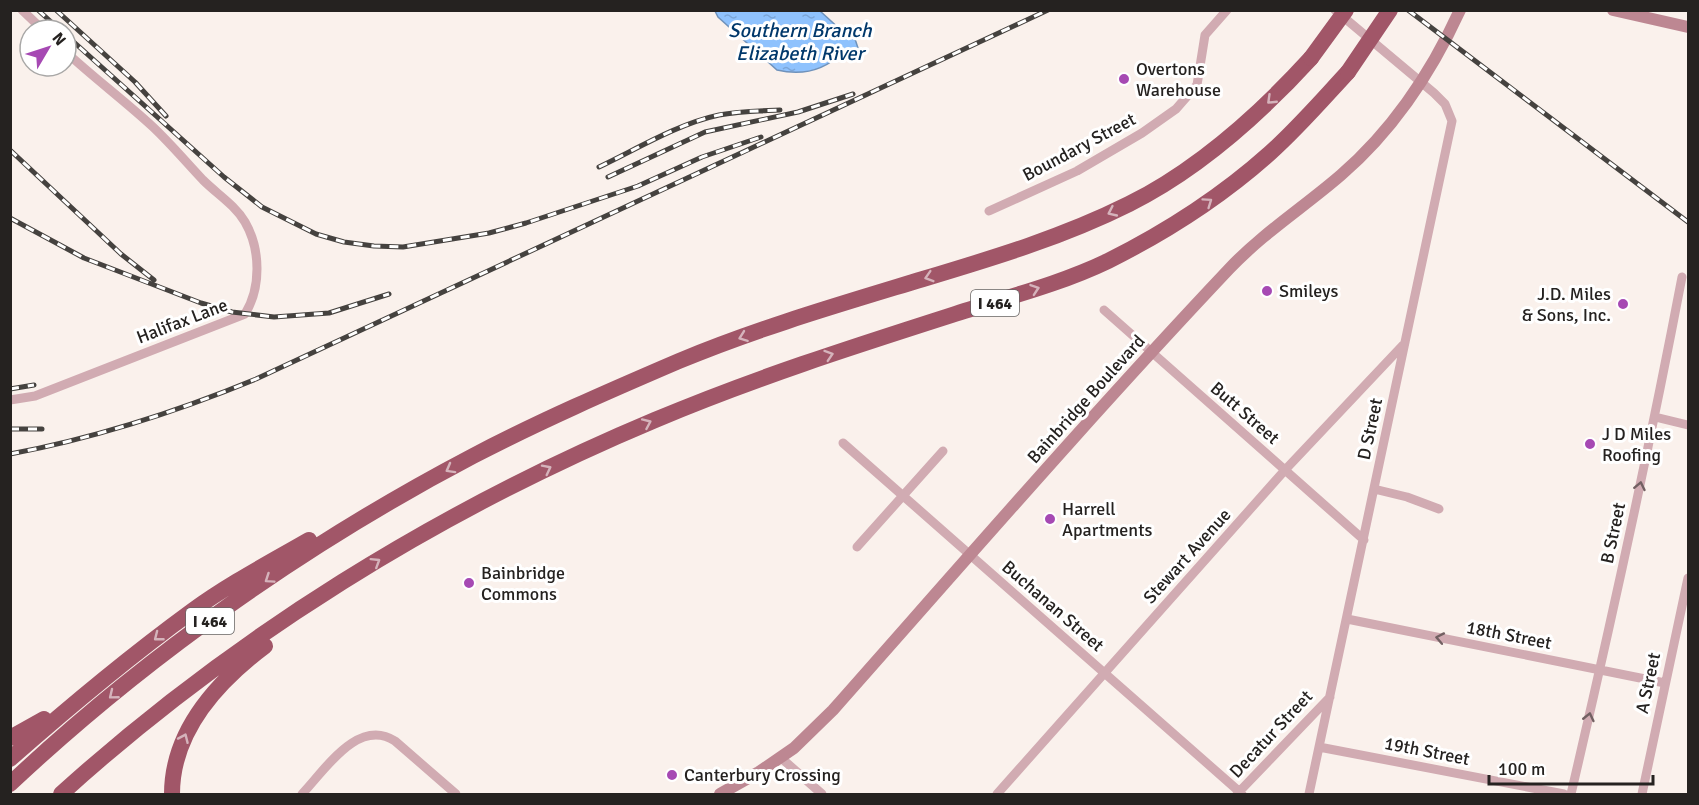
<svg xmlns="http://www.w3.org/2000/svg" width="1699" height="805" font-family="Signika,sans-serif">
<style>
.water{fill:url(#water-ripples);stroke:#6f92bb;stroke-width:1.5}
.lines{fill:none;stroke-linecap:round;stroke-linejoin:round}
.street{stroke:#d1abb2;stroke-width:9}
.secondary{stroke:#bd8792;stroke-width:12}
.highway{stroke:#a15668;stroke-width:16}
.rail-casing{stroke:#45423f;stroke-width:5}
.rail{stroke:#fff;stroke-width:3;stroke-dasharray:9;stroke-linecap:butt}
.highway-bridge{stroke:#a15668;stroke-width:16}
.oneway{stroke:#d5b3bb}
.oneway2{stroke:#726062}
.poi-dot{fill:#a649b3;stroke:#fff;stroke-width:2}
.labels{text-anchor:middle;stroke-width:6;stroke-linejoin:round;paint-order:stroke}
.shield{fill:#fff;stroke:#666463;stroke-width:1.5}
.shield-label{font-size:16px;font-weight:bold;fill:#252220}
.poi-label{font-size:18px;fill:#252220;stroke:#fff;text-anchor:start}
.street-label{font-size:18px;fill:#252220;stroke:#fff}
.water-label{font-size:20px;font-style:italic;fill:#00386b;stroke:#fff}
</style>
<defs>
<pattern id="water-ripples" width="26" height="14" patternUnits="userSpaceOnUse" patternTransform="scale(1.5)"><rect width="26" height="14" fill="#8fc2fd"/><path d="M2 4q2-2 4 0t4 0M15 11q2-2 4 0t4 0" fill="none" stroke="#7ba6d9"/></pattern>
</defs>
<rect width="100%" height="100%" fill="#faf1ec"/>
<path class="water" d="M715 11H820L842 31 853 33 859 51 843 52C825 70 802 76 777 70L718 17Z"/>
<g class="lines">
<path class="street" d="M22 10 43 30
M989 211 1077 171 1142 133 1176 109 1197 85 1205 35 1227 10
M1104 310 1364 540
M10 400 35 396 245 314C261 288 261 250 245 222 235 205 217 194 203 180 186 162 171 144 153 127 125 101 94 78 66 52
M1655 417 1688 425
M843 443 1242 794
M1374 489 1407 497 1439 509
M857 547 943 451
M1347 619 1665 683
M1319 747 1564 794
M780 757 822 794
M302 794C325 770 358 717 395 741L456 794
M997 794 1285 470 1403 345
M1237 794 1330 697
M1309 794 1452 121 1445 104 1434 93 1335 10
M1571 794C1611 623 1649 450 1682 277
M1642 794 1688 578"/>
<path class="secondary" d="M1613 10 1688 27
M720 794 759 772 794 748 833 710C964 562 1093 413 1229 269 1263 233 1304 207 1341 175 1392 131 1432 71 1460 10"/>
<path class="highway" d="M10 738 44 719
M10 759C69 707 129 657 192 611 229 584 269 563 309 540
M10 784C146 656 307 543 473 456 540 421 609 391 679 361 758 328 841 304 923 279 993 258 1063 237 1129 204 1199 169 1259 115 1311 58
M61 794C234 637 440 510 655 420 752 379 852 347 952 315 1004 298 1058 285 1108 261 1166 232 1222 196 1270 153 1298 128 1323 99 1348 72
M172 794C172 731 217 682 265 646"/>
<g class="rail-casing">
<path id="rail" d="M38 10 60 30
M56 10 135 82 166 116
M1408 10 1688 222
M66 35 224 177 262 207 316 234 344 242 374 246 403 247 489 233 526 223 638 186 702 157 761 137
M10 150 121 254 154 280
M599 167C637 149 677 124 719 115 739 111 759 111 780 110
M608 177 705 132 798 112 853 94
M10 218 84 258 201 303 232 312 274 317 329 313 389 294
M10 389 34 385
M10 429H42
M10 454C95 438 176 412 256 379L1048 10"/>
</g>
<use href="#rail" class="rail"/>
<path class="highway-bridge" d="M1311 58 1346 10
M1348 72 1390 10"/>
</g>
<defs><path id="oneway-chevron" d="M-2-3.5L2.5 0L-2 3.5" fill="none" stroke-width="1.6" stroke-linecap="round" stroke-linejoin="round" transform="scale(1.5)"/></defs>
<g class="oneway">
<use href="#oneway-chevron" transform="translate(1271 100) rotate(136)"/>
<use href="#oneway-chevron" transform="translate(1208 202) rotate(-35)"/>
<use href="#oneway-chevron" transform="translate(1112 212) rotate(155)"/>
<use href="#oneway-chevron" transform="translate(929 277) rotate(163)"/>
<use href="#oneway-chevron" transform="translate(1035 289) rotate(-19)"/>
<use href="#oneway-chevron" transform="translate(743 337) rotate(160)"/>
<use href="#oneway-chevron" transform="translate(829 355) rotate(-18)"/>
<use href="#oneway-chevron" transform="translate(647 423) rotate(-24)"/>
<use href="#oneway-chevron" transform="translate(450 469) rotate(151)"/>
<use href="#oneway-chevron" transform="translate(547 469) rotate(-27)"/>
<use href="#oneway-chevron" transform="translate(376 562) rotate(-32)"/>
<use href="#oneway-chevron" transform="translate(269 579) rotate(146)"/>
<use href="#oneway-chevron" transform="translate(158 637) rotate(142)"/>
<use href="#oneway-chevron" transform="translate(113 695) rotate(141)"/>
<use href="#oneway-chevron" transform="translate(184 738) rotate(-66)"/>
</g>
<g class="oneway2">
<use href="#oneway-chevron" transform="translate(1640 486) rotate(-78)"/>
<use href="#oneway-chevron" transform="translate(1440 638) rotate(-169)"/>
<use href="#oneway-chevron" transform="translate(1589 717) rotate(-77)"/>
</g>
<g class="poi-dot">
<circle cx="1124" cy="79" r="6"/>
<circle cx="1267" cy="291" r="6"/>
<circle cx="1623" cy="304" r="6"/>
<circle cx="1590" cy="444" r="6"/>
<circle cx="1050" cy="519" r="6"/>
<circle cx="469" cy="583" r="6"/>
<circle cx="672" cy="775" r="6"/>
</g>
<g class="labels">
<g class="shield">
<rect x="971" y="290" width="48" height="26" rx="4.5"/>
<rect x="186" y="608" width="48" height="26" rx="4.5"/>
</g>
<g class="shield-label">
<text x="995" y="309">I 464</text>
<text x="210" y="627">I 464</text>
</g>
<g class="poi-label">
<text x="1136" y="75">Overtons<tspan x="1136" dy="21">Warehouse</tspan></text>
<text x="1279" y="297">Smileys</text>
<text x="1611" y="300" text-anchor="end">J.D. Miles<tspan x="1611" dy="21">&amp; Sons, Inc.</tspan></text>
<text x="1602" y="440">J D Miles<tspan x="1602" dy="21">Roofing</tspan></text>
<text x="1062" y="515">Harrell<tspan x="1062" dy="21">Apartments</tspan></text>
<text x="481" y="579">Bainbridge<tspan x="481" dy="21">Commons</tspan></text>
<text x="684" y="781">Canterbury Crossing</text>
</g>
<g class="street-label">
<text transform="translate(1079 147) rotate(-28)" y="6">Boundary Street</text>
<text transform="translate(182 321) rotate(-21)" y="6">Halifax Lane</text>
<text transform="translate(1086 399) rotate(-48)" y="6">Bainbridge Boulevard</text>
<text transform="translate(1245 413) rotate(41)" y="6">Butt Street</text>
<text transform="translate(1370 429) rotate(-78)" y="6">D Street</text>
<text transform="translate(1613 533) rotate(-78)" y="6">B Street</text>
<text transform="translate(1187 556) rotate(-48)" y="6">Stewart Avenue</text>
<text transform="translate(1053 606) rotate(41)" y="6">Buchanan Street</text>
<text transform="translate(1509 635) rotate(11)" y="6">18th Street</text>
<text transform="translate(1648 683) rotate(-78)" y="6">A Street</text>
<text transform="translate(1271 734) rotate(-47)" y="6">Decatur Street</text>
<text transform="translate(1427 751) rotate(11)" y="6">19th Street</text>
</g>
<g class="water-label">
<text x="800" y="37">Southern Branch<tspan x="800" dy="23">Elizabeth River</tspan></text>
</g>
</g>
<rect width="1699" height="805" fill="none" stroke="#252220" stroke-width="24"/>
<g transform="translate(48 48) rotate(51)"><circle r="28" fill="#ffffff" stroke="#a8a7a6" stroke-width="1.5"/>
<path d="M0-4.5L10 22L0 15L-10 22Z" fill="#a649b3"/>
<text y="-9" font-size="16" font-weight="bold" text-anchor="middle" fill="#252220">N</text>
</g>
<path d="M1489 775v9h164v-9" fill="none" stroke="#252220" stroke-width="3"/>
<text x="1498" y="775" font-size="18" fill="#252220" stroke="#ffffff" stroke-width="4.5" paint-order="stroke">100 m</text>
</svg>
